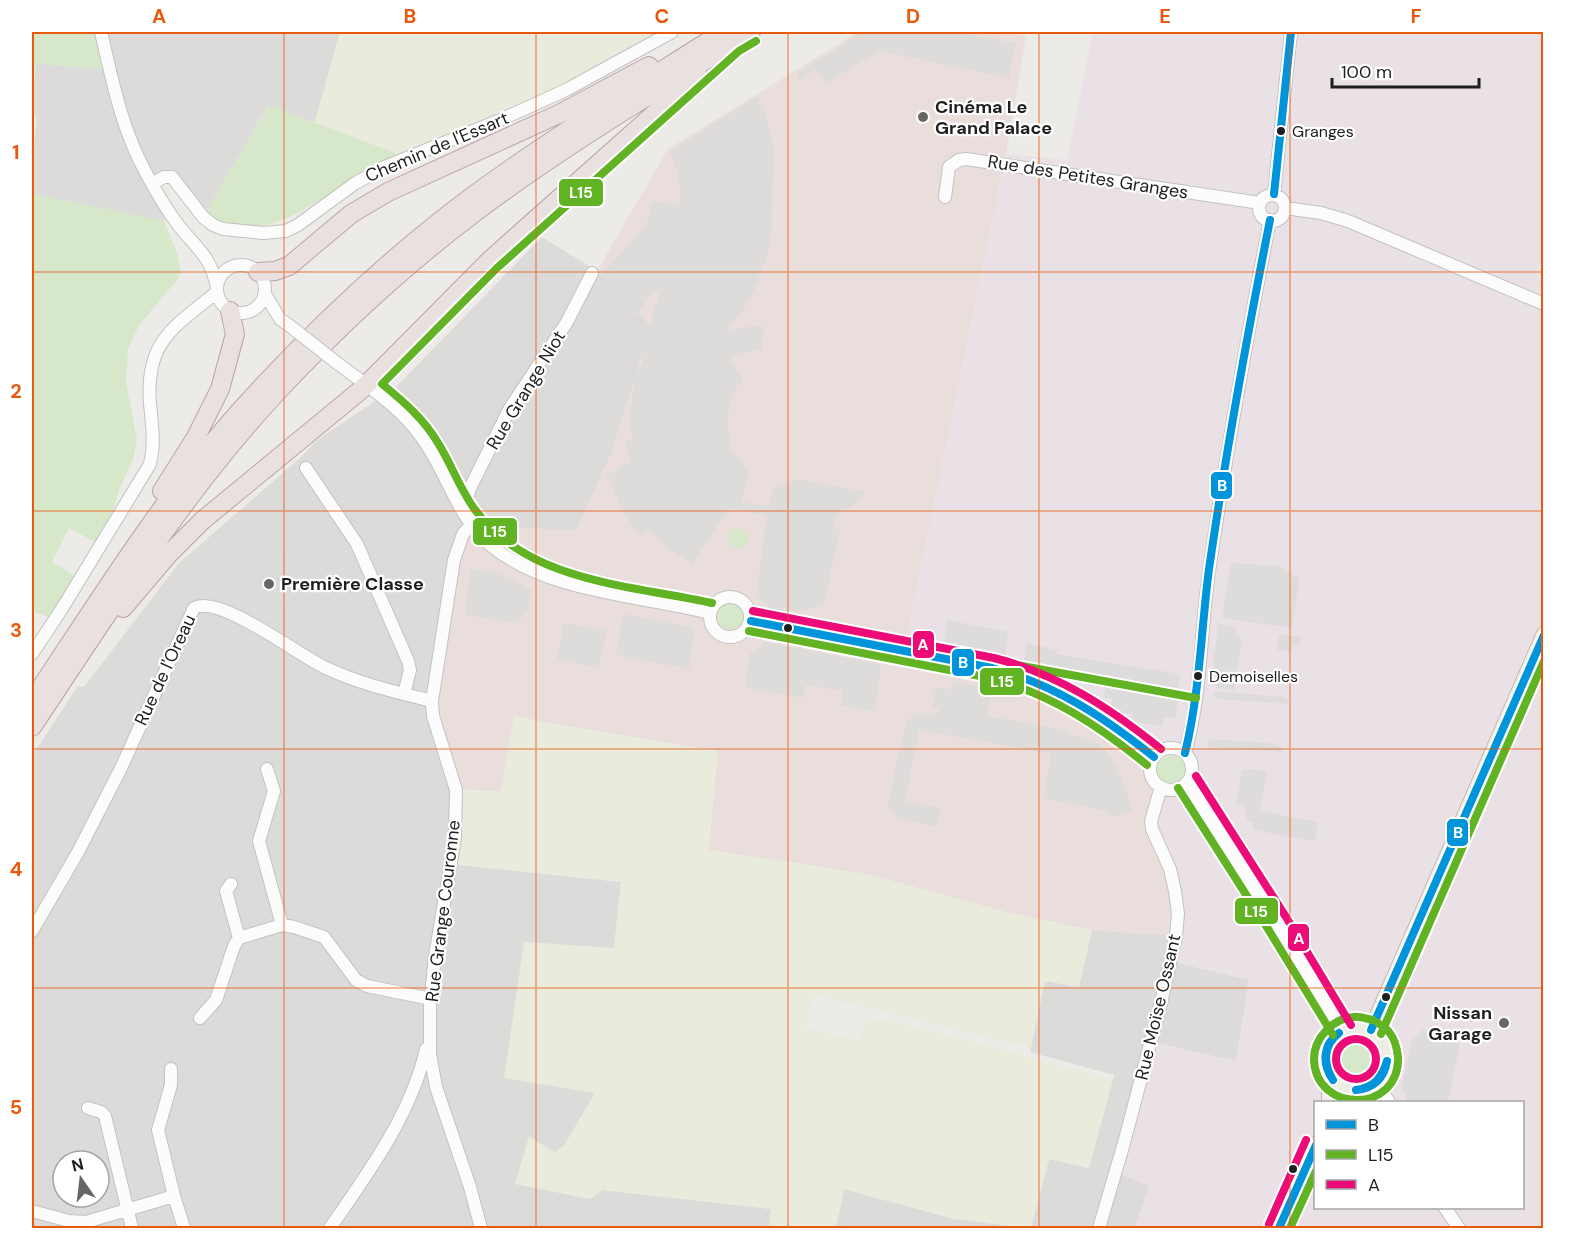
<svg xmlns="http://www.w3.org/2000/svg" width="1575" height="1260" font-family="'DM Sans',sans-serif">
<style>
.residential{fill:#dcdbd9;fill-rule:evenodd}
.commercial{fill:#e9dedb}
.industrial{fill:#e9e1e5;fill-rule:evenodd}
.farmland{fill:#e9ebdd}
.grass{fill:#d7e7ca}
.parking{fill:#dddcdb}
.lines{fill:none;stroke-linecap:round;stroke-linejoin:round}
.minor-casing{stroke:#c2c2c0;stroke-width:14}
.major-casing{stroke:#a09a87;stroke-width:16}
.highway-casing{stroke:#bea2a8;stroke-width:20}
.minor{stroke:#fcfcfc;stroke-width:12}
.major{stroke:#efece5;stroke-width:15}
.highway{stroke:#e9e0e0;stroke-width:18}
.minor-bridge-casing{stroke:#c2c2c0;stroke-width:14;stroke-linecap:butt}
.minor-bridge{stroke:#fcfcfc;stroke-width:12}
.bus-1-casing{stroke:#fff;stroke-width:12}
.bus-2-casing{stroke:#fff;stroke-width:12}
.bus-3-casing{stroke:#fff;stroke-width:12}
.bus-1{stroke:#0095da;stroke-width:8}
.bus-2{stroke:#61b324;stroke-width:8}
.bus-3{stroke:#eb0c77;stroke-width:8}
.grid{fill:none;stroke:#e8590c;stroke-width:1.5;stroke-opacity:0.55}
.poi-dot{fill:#676665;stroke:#fff;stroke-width:2}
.bus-dot{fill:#1f1f1f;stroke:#fff;stroke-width:2}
.labels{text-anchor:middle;stroke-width:4.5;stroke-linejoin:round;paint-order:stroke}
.bus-label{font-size:16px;fill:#1f1f1f;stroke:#fff;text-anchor:start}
.poi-label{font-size:18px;font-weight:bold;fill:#1f1f1f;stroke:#fff;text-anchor:start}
.street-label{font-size:18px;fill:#1f1f1f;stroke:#fff}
.line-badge{stroke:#fff;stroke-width:2}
.badge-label{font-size:16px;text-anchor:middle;font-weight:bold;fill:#fff}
.neatline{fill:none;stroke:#e8590c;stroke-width:2}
.grid-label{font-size:20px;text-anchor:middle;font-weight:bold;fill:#e8590c}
</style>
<rect width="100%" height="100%" fill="#ecebe8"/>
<path class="residential" d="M92 32H340L315 122 268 106 203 217 172 177 152 184 167 209 164 221 32 194V160L37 119 32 111V103L36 63 103 70Z
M542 237 597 271 651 326 612 452 576 531 535 529 456 790 452 864 621 882 614 949 524 942 596 1092 565 1144 555 1153 529 1136 603 1190 772 1209 769 1228H32V756L78 686 84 687 179 563 299 459 317 440 395 388ZM63 1161H99V1197H63Z
M1092 930 1176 936 1171 961 1249 980 1236 1061 1151 1042 1116 1172 1149 1186 1135 1228H1031L1049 1159 1089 1168 1114 1075 1030 1052 1045 981 1079 986Z
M843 1189 955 1219 1023 1228H836Z"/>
<path class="commercial" d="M858 32H1008L1026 36 1006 154 904 650 1047 687 1154 757 1150 772 1157 784 1170 869 1176 936 1092 930 1013 914 867 874 709 850 717 751 514 717 501 791 456 790 433 716 451 574 472 524 576 531 612 452 651 326 597 271 668 149Z"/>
<path class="industrial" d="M1093 32H1543V1228H1135L1149 1186 1115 1172 1151 1042 1236 1061 1249 980 1171 961 1178 914 1152 829 1161 787 1172 790 1181 787 1187 782 1191 774V764L1189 758 1178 749 1169 748 1156 754 1047 687 904 650 1006 154 1067 160ZM1316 1102H1522V1208H1316Z"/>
<path class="farmland" d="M340 32H662L571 81 512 110 398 154 315 122Z
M514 716 598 732 718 751 709 850 867 874 1013 914 1092 930 1079 987 1045 981 1031 1048 813 995 806 1028 860 1040 867 1017 910 1026 1113 1079 1089 1168 1049 1159 1031 1228 955 1219 844 1189 836 1228H769L771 1209 603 1190 590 1199 515 1184 529 1136 555 1153 565 1144 595 1093 504 1078 524 942 614 948 621 882 452 864 456 790 501 791Z"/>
<path class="grass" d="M32 32H92L103 70 36 63 32 103Z
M269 105 398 154C386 160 373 166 361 173 323 197 270 242 222 222 216 219 211 215 206 212Z
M32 194 164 221 177 253 181 271 177 280 139 325 128 350 126 382 137 440 133 460 120 487 112 513 95 542 69 528 52 562 78 578 49 617 32 611Z
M728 538a10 10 0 1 1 20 0a10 10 0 1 1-20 0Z
M717 615a14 14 0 1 1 28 0a14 14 0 1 1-28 0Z
M1157 770a14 14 0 1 1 28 0a14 14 0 1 1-28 0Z
M1332 1059a24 24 0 1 1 48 0a24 24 0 1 1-48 0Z"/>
<path class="parking" d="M864 32H954L1016 43 1009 78 880 51 826 83 816 69 800 80 798 73Z
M758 96 765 111 774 151 771 234 767 256 758 278 760 280 743 310 728 326 732 330 753 326 764 327 761 350 750 351 730 359 743 381 737 386 730 400 727 426 730 438V450L741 460 749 473 742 501 754 505 770 506 773 488 798 479 865 492 856 503 835 516 833 525 840 529 824 606 805 610 782 611 771 608 761 600 757 591 767 515 750 513 730 507 692 564 669 549 648 529 642 534 635 531 622 509 607 475 631 462 624 442 632 439 630 414 634 386 632 382 643 360 642 351 659 294 655 290 625 329 602 315 619 293 601 275 643 229 649 217 652 201 681 205 679 178 671 151Z
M255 509 277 520 266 543 303 563 297 585 285 580 290 570 272 562 267 571 249 563 237 586 289 612 291 607 300 611 297 617 304 620 297 634 213 593Z
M1231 563 1278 566 1293 573 1292 576 1300 577 1292 628 1222 618Z
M470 569 501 573 531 589 528 609 520 620 514 623 465 615Z
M623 614 694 628 689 669 616 655Z
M947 620 1008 632 1005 656 944 643Z
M564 623 606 630 599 668 557 660Z
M1218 624 1236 627 1235 634 1242 639 1234 690 1216 688 1217 681 1212 680Z
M1279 634 1302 637 1300 645H1291L1290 652 1276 650Z
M765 642 881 664 875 711 840 706 843 691 806 685 803 698 745 687 750 653Z
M1026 643 1057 650 1056 654 1180 674 1176 718H1164L1162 726 1132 722V714L1111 711 1112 699 1104 697 1105 687 1055 677V671L1023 666Z
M954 682 991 689 987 716 1070 731 1069 738 1079 736 1096 742 1109 754 1118 769 1133 810 1111 817 1108 811 1044 799 1051 754 919 730 905 802 941 808 937 827 895 818 897 812 887 807 906 722 916 713H938L939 708 932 707 936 688 951 689Z
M1216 691 1284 697 1291 704 1217 699 1213 695Z
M1209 739 1278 744 1283 752 1208 747Z
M1252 769 1267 771 1260 811 1318 822 1315 841 1253 830 1252 822H1248L1243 805H1236L1242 770Z
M1422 1030 1441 1034 1442 1041 1460 1044 1448 1102H1409L1401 1088 1412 1040Z"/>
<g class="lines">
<g class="minor-casing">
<path id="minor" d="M101 32C112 79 121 127 145 171 155 190 166 209 179 226 198 250 210 255 217 287
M152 184 164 177H172L203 217 213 225 223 229 263 233 286 231 298 225 354 184 382 168 500 120 566 90 672 32
M1274 194 1291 32
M1259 208a13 13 0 1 1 26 0a13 13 0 1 1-26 0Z
M945 197 949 167 959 160 966 159 1260 203
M1285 208 1321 213 1348 221 1544 304
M217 289a24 24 0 1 1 48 0a24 24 0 1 1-48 0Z
M265 294 280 319 290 326
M337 363C366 385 401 407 422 438 447 472 457 517 490 545 549 593 639 595 710 613
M306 468 357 544 408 661 410 670 404 694
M460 507 465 503 471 486 510 408 567 322 592 273
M472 524 463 534 454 560 432 701 433 716 456 790 455 838 435 956 430 1005V1054L436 1087 470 1187 481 1228
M710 617a20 20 0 1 1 40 0a20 20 0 1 1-40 0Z
M751 621 992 668C1004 671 1016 674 1028 678 1074 695 1116 726 1154 757
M32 654 63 607 150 464C155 444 152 424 150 404 145 341 174 327 217 292
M1150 769a21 21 0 1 1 42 0a21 21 0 1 1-42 0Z
M1185 753C1202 694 1200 632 1209 572 1226 454 1247 337 1270 220
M267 769 274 791 259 841 282 925
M1187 782 1277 923 1342 1030
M231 884 226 891 239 938
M32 931 78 852 121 768 194 608C220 594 299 656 326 668 360 684 396 692 432 701
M200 1018 216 1000 234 946 239 938 282 925 294 927 324 937 356 980 367 986 431 999
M1377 1083 1389 1102
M88 1108 101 1112 105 1116 132 1228
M174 1196 184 1228
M1445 1208 1459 1228
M32 1211 69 1221 86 1222 174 1196 158 1130 171 1085V1069
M330 1228C368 1173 411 1115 426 1049
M1099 1228 1124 1143 1162 999 1176 936 1178 914 1175 891 1170 869 1152 829 1151 821 1161 787"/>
</g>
<g class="major-casing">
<path id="major" d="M1324 1059a32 32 0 1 1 64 0a32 32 0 1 1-64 0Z
M1371 1030 1544 634
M1329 1102 1330 1077
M1279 1228 1316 1144"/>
</g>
<g class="highway-casing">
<path id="highway" d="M258 272 275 271 289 266 351 214 388 192 561 113 649 66
M162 491 196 437 220 389 235 334 230 311
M123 608 168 555 203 520 362 389 490 260 698 75
M32 701C98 602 161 500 240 411 310 333 386 261 470 198 551 138 638 86 723 32
M32 727C109 612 183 493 278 391 340 325 406 264 478 210 565 145 659 89 751 32"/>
</g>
<use href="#minor" class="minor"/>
<use href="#major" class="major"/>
<use href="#highway" class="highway"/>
<g class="minor-bridge-casing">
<path id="minor-bridge" d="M290 326 337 363"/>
</g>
<use href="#minor-bridge" class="minor-bridge"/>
<g class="bus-1-casing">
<path id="bus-1" d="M1274 194 1291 32
M751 621 992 668C1054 684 1104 717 1154 757
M1185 753C1200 692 1201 630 1209 569 1226 452 1247 336 1270 220
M1371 1030 1544 635
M1333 1080C1322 1064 1322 1045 1339 1033
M1333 1080C1323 1064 1323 1045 1339 1033
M1356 1090C1374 1088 1384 1079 1387 1061
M1356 1090C1374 1087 1382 1078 1387 1061
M1279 1228 1316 1145"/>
</g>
<g class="bus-2-casing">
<path id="bus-2" d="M712 603C631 585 530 583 476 511 460 490 452 465 438 443 424 419 403 401 382 384L497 268 739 51 756 41
M749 631 990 678C1051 694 1099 726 1147 765
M1011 664 1196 698
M1178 788 1268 929 1333 1035
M1373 1020C1367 1019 1360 1016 1354 1017 1333 1018 1314 1038 1314 1059 1315 1114 1400 1114 1398 1057 1397 1048 1395 1039 1389 1032 1386 1028 1382 1026 1378 1023
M1381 1034 1544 661
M1290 1228 1316 1171"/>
</g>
<g class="bus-3-casing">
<path id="bus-3" d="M753 611 994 658C1058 674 1110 708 1161 749
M1196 776 1286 917 1351 1025
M1336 1059a20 20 0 1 1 40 0a20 20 0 1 1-40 0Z
M1269 1224 1306 1140"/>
</g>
<use href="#bus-1" class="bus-1"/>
<use href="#bus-2" class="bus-2"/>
<use href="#bus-3" class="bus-3"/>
</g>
<path class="grid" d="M284 32V1228M536 32V1228M788 32V1228M1039 32V1228M1290 32V1228M32 272H1544M32 511H1544M32 749H1544M32 988H1544"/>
<g class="poi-dot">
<circle cx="923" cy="117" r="6"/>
<circle cx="269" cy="584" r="6"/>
<circle cx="1504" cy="1023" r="6"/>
</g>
<g class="bus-dot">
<circle cx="1281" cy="131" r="5"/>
<circle cx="788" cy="628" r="5"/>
<circle cx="1198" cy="676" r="5"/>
<circle cx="1386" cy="997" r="5"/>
<circle cx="1293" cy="1169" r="5"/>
</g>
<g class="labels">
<g class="bus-label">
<text x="1292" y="137">Granges</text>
<text x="1209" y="682">Demoiselles</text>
</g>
<g class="poi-label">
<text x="935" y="113">Cinéma Le<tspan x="935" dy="21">Grand Palace</tspan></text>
<text x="281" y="590">Première Classe</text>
<text x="1492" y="1019" text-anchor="end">Nissan<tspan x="1492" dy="21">Garage</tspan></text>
</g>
<g class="street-label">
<text transform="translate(437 147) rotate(-23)" y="6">Chemin de l'Essart</text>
<text transform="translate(1088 177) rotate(9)" y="6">Rue des Petites Granges</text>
<text transform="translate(526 390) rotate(-59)" y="6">Rue Grange Niot</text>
<text transform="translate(165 670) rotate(-65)" y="6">Rue de l'Oreau</text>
<text transform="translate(443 911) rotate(-83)" y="6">Rue Grange Couronne</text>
<text transform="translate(1158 1007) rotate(-77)" y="6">Rue Moïse Ossant</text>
</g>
</g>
<g class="line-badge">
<rect x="558" y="178" width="46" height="29" rx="6" fill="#61b324"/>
<rect x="1210" y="471" width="23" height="29" rx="6" fill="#0095da"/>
<rect x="472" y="517" width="46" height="29" rx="6" fill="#61b324"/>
<rect x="912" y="630" width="23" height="29" rx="6" fill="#eb0c77"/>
<rect x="951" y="648" width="24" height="29" rx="6" fill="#0095da"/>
<rect x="979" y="667" width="46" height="29" rx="6" fill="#61b324"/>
<rect x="1446" y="818" width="23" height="29" rx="6" fill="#0095da"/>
<rect x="1234" y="897" width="45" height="28" rx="6" fill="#61b324"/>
<rect x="1287" y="923" width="23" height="29" rx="6" fill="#eb0c77"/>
</g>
<g class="badge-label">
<text x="581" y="198">L15</text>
<text x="1222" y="491">B</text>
<text x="495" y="537">L15</text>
<text x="923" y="650">A</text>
<text x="963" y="668">B</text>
<text x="1002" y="687">L15</text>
<text x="1458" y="838">B</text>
<text x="1256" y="917">L15</text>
<text x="1299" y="944">A</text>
</g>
<rect width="1575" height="1260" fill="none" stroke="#ffffff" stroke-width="66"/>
<rect x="1314" y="1101" width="210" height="108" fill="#ffffff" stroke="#a5a5a5" stroke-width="1.5"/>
<rect x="1326" y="1120" width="30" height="9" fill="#0095da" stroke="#a5a5a5" stroke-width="1.5"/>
<text x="1368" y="1131" font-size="18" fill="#1f1f1f">B</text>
<rect x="1326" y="1150" width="30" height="9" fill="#61b324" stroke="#a5a5a5" stroke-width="1.5"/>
<text x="1368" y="1161" font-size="18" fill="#1f1f1f">L15</text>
<rect x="1326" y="1180" width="30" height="9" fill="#eb0c77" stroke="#a5a5a5" stroke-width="1.5"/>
<text x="1368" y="1191" font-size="18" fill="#1f1f1f">A</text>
<g transform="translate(81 1179) rotate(346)"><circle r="28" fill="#ffffff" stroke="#a5a5a5" stroke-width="1.5"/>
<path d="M0-4.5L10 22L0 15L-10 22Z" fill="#676665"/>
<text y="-9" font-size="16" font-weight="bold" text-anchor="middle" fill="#1f1f1f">N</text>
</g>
<path d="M1332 78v9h147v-9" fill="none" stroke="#1f1f1f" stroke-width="3"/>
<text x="1341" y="78" font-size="18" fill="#1f1f1f" stroke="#ffffff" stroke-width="4.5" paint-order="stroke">100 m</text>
<rect x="33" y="33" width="1509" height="1194" class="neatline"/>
<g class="grid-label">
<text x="159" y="23">A</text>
<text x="410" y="23">B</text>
<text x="662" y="23">C</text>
<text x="913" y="23">D</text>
<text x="1165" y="23">E</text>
<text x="1416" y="23">F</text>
<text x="16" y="159">1</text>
<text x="16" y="398">2</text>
<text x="16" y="637">3</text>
<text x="16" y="876">4</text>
<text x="16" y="1114">5</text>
</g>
</svg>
